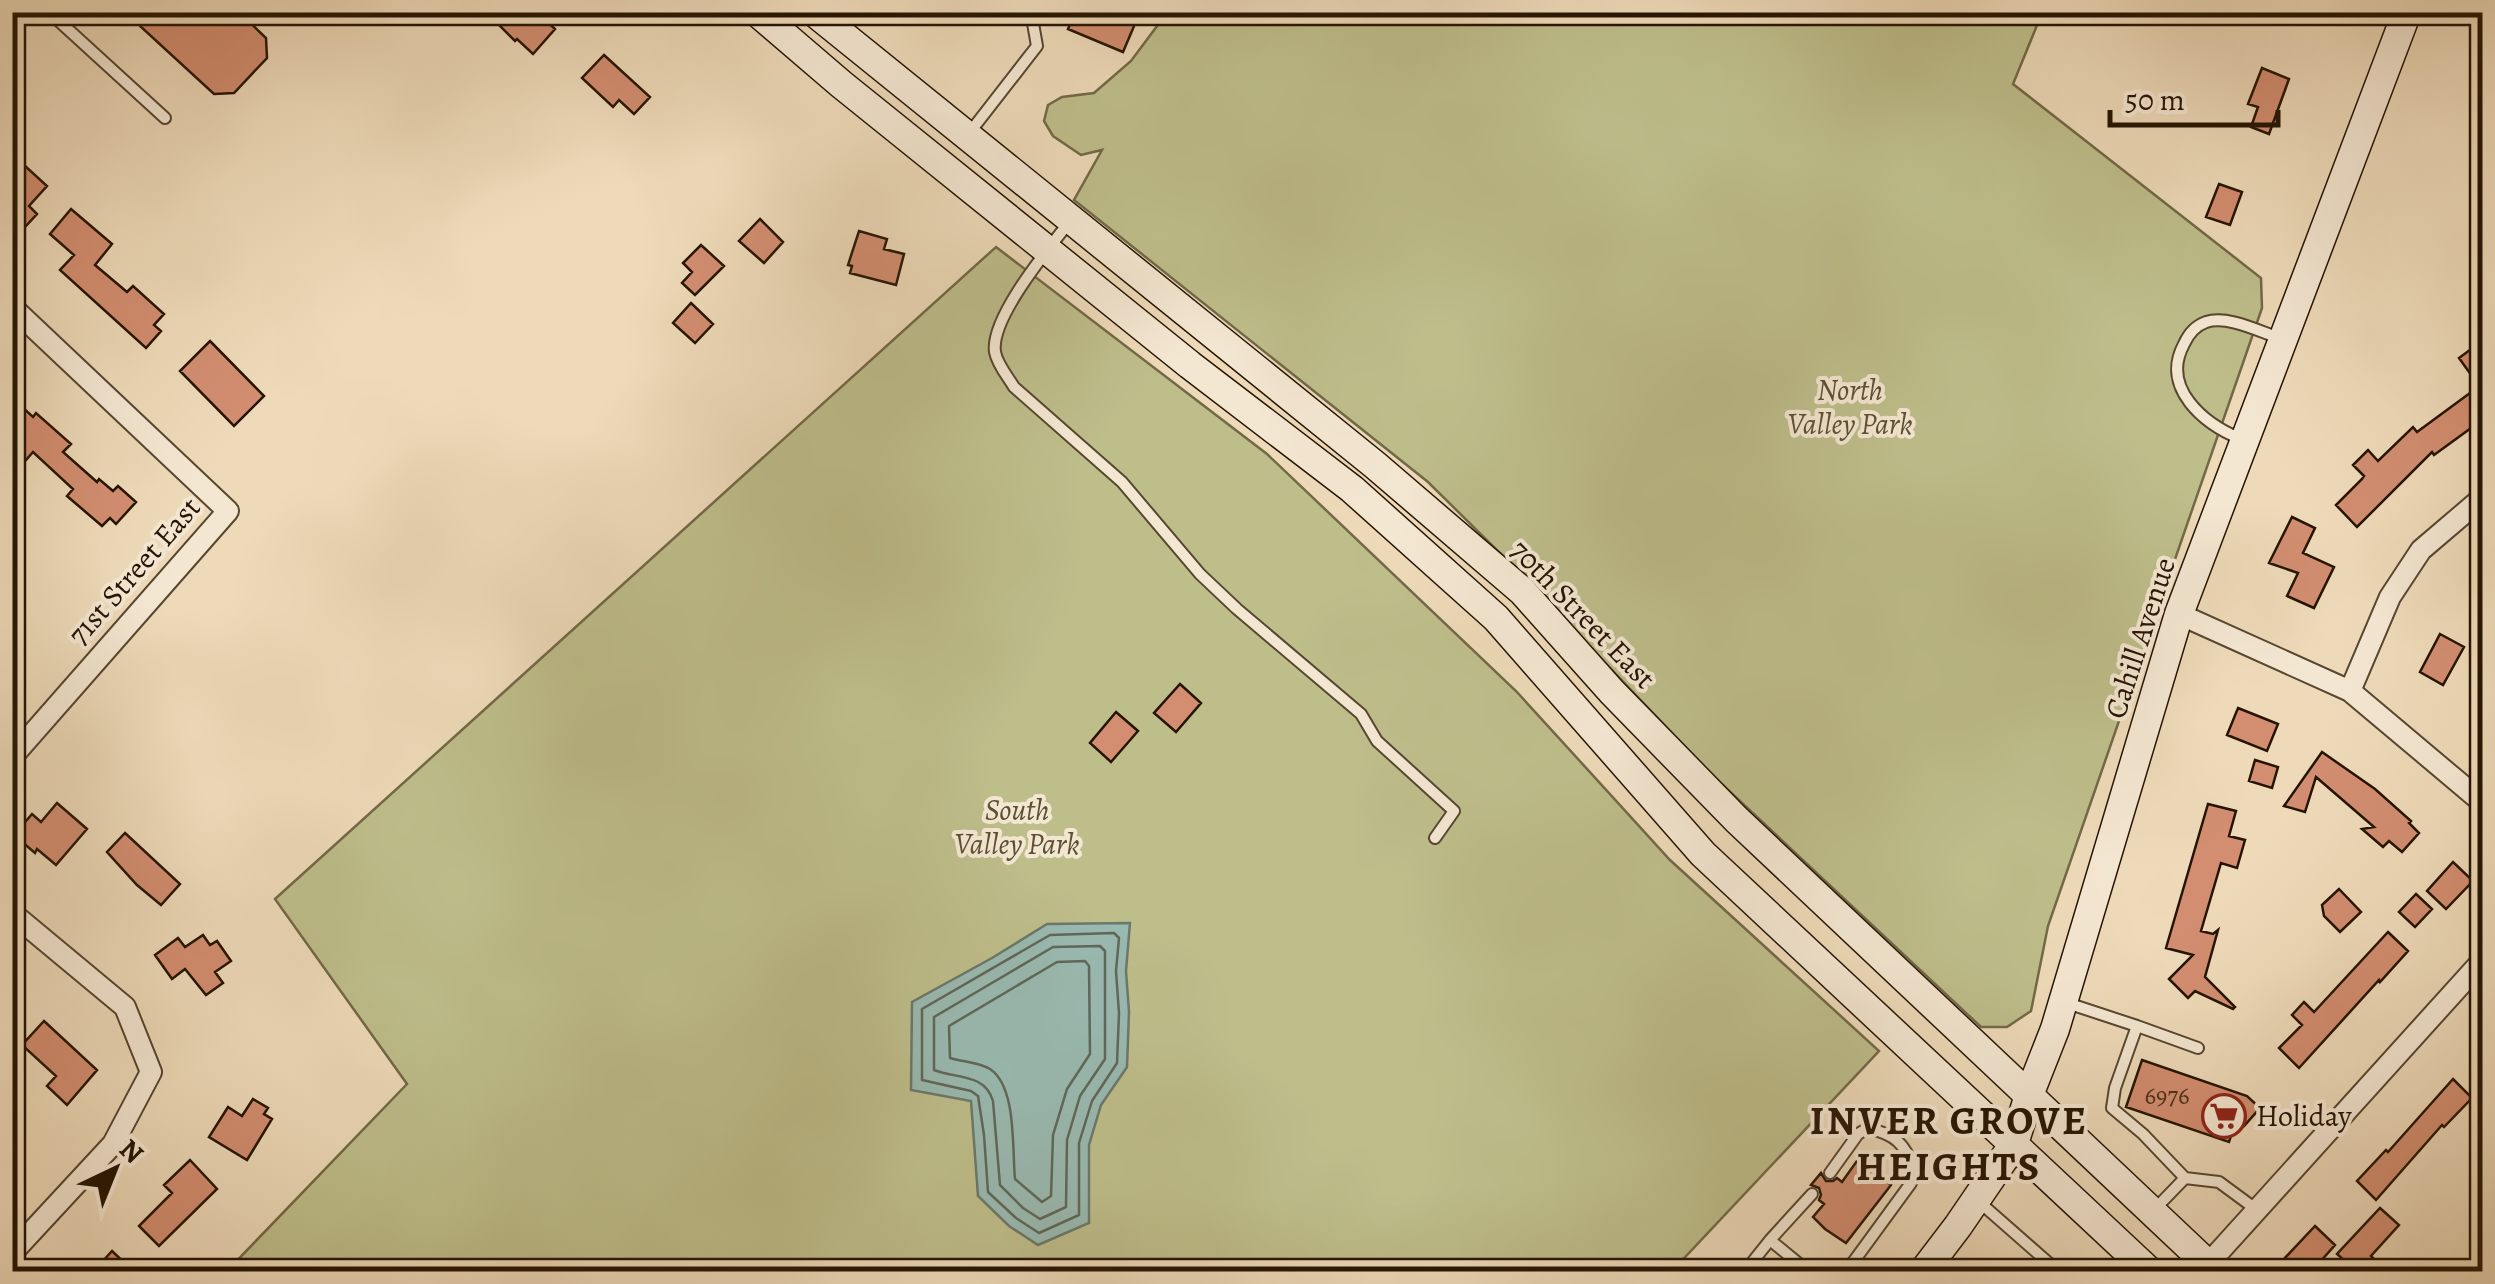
<svg xmlns="http://www.w3.org/2000/svg" width="2495" height="1284" font-family="Alegreya,serif">
<style>
.green{fill:#bebe8b;stroke:#726947;stroke-width:2.5}
.water{fill:#99bab1;stroke:#6b786b;stroke-width:2.5}
.lines{fill:none;stroke-linecap:round;stroke-linejoin:round}
.shore{stroke:#5f675a;stroke-width:2.5}
.building{fill:#d38e71;stroke:#251403;stroke-width:2.5}
.lane-casing{stroke:#574630;stroke-width:14}
.street-casing{stroke:#574630;stroke-width:24}
.secondary-casing{stroke:#251403;stroke-width:31}
.lane{stroke:#f4e7d2;stroke-width:10}
.street{stroke:#f4e7d2;stroke-width:20}
.secondary{stroke:#f4e7d2;stroke-width:28}
.labels{text-anchor:middle;stroke-width:8;stroke-linejoin:round;paint-order:stroke}
.number-label{font-size:25px;fill:#50321e}
.park-label{font-size:30px;font-style:italic;fill:#5b5033;stroke:#f4e7d2}
.street-label{font-size:30px;fill:#251403;stroke:#f4e7d2}
.poi-label{font-size:30px;fill:#251403;stroke:#f4e7d2;text-anchor:start}
.district-label{font-size:40px;font-weight:bold;letter-spacing:2.5px;fill:#251403;stroke:#f4e7d2}
</style>
<rect width="100%" height="100%" fill="#eedab9"/>
<filter id="stains"><feTurbulence type="fractalNoise" baseFrequency=".002" numOctaves="4"/><feColorMatrix values="0 0 0 0 .2 0 0 0 0 .09 0 0 0 0 .02 0 0 0 .5 -.17"/></filter>
<radialGradient id="worn" r=".72"><stop offset=".6" stop-color="#630" stop-opacity="0"/><stop offset="1" stop-color="#630" stop-opacity=".3"/></radialGradient>
<path class="green" d="M1164 13H2042L2013 84 2261 278 2262 308 2048 926 2031 1011 2007 1027H1981L1709 772 1515 568 1428 482 1074 200 1102 150 1081 155 1053 136 1044 121 1048 105 1062 97 1094 93 1131 61 1160 22Z
M996 247 1267 454 1516 691 1670 860 1879 1051 1672 1271 226 1272 407 1084 275 899Z"/>
<path class="water" d="M1130 923 1126 971 1129 1012 1127 1067 1101 1105 1089 1145V1223L1038 1245 1009 1226 978 1196 971 1101 911 1090 912 1002 992 958 1047 924Z"/>
<g class="lines">
<path class="shore" d="M1114 933 1119 938 1116 971 1119 1013 1117 1063 1092 1101 1079 1143V1215L1039 1233 1016 1218 988 1192 984 1135 978 1096 971 1091 922 1080V1009L1050 935Z
M1100 946 1105 951V1059L1080 1096 1067 1140 1066 1207 1040 1219 1023 1208 1000 1185 993 1101C985 1073 956 1079 934 1070V1017L1053 947Z
M1085 961 1089 966 1090 1054 1067 1089 1053 1135 1051 1196 1042 1202 1015 1179C1012 1149 1017 1087 990 1069 978 1062 963 1062 950 1058L949 1026 1057 962Z"/>
</g>
<path class="building" d="M140 12H239L266 38 267 58 234 93 214 94 140 26Z
M510 12H537L555 29 533 54 517 39 515 41 499 25Z
M1075 12H1140L1123 52 1068 29Z
M604 55 650 97 634 114 619 100 613 107 582 78Z
M2262 68 2289 79 2269 134 2251 127 2258 107 2248 104Z
M12 154 47 186 29 206 37 214 12 241Z
M2219 184 2242 192 2230 225 2206 217Z
M71 209 112 244 95 265 127 292 133 286 164 314 154 325 161 331 146 348 60 270 74 255 50 234Z
M760 219 783 242 764 263 739 241Z
M859 231 887 239 884 249 904 254 896 285 850 273 852 266 848 265Z
M701 245 724 266 695 295 682 283 692 272 683 263Z
M691 303 713 324 695 343 673 323Z
M210 341 264 396 234 426 180 371Z
M2482 341V390L2459 358Z
M2470 393 2482 409V420L2434 455 2432 452 2357 527 2336 505 2362 479 2364 476 2353 465 2368 450 2378 461 2413 427 2417 432Z
M22 407 33 417 36 413 71 444 63 452 97 482 99 479 113 491 118 486 136 502 116 524 110 518 102 526 67 496 73 489 33 452 26 460 12 448V418Z
M2292 517 2315 528 2303 553 2334 567 2314 608 2287 596 2298 573 2269 563Z
M2440 634 2464 647 2443 685 2420 672Z
M1180 684 1201 703 1176 732 1154 713Z
M2238 708 2278 724 2267 751 2227 735Z
M1116 712 1138 731 1111 762 1090 743Z
M2322 752 2375 789 2411 821 2409 823 2419 833 2402 852 2389 841 2383 847 2362 829 2374 827 2316 777 2305 812 2284 806Z
M2255 760 2278 767 2272 788 2249 781Z
M57 803 87 829 56 865 37 849 35 853 14 835 32 814 41 822Z
M2208 804 2236 811 2229 836 2245 840 2237 868 2221 863 2201 931 2213 934 2218 930 2205 977 2235 1007 2233 1009 2195 991 2188 998 2169 979 2193 955 2166 948Z
M125 833 180 884 161 905 137 885 107 852Z
M2453 862 2473 881 2446 909 2427 891Z
M2339 889 2361 912 2340 932 2324 916 2322 905Z
M2416 894 2432 909 2415 927 2399 912Z
M2388 932 2408 951 2380 982 2379 980 2299 1068 2279 1048 2302 1025 2292 1015 2304 1002 2314 1012Z
M203 935 210 945 217 941 231 961 215 972 223 983 206 995 185 969 172 979 155 955 178 938 185 947Z
M44 1021 97 1070 67 1105 47 1086 56 1076 22 1045Z
M2142 1060 2247 1096 2260 1108 2244 1126 2235 1124 2229 1142 2126 1107Z
M2453 1079 2472 1098 2444 1127 2442 1125 2376 1200 2357 1181 2386 1150 2388 1152Z
M253 1099 268 1108 264 1114 272 1119 247 1160 209 1137 228 1107 242 1116Z
M1859 1158 1891 1185 1846 1243 1825 1229 1813 1217 1824 1204 1819 1200 1821 1195 1819 1188 1811 1185 1821 1173 1826 1181H1833L1837 1178 1842 1182Z
M190 1160 217 1189 159 1246 139 1226 172 1193 164 1185Z
M2380 1208 2399 1225 2371 1256 2377 1262 2369 1272H2357L2337 1254Z
M2315 1226 2335 1245 2311 1272H2295L2283 1260Z
M112 1251 134 1272H93Z"/>
<g class="lines">
<g class="lane-casing">
<path id="lane" d="M49 12 165 118
M967 136 1037 46 1031 12
M1070 221C1049 248 990 318 995 352 997 364 1008 377 1014 387L1122 482 1200 574 1237 609 1361 714 1377 741 1454 811 1435 838
M2241 439C2204 424 2160 388 2184 344 2188 335 2195 326 2206 322 2229 315 2260 332 2282 339
M2064 1002 2137 1026 2115 1088 2112 1108 2143 1134 2185 1178 2154 1210
M2137 1026 2198 1048
M1830 1173 1858 1134 1868 1128C1896 1135 1904 1143 1915 1170L1911 1183 1846 1272
M2185 1178 2219 1182 2257 1210
M1977 1200 2059 1272
M1770 1240 1812 1194
M1938 1255 1958 1272
M1748 1272 1750 1265 1770 1240 1809 1272"/>
</g>
<g class="street-casing">
<path id="street" d="M12 307 228 511 12 757
M2179 614 2350 691 2482 802
M2350 691 2390 597 2421 550 2482 498
M12 913 125 1007 151 1072 113 1144 12 1253
M2208 1264 2482 961"/>
</g>
<g class="secondary-casing">
<path id="secondary" d="M757 12 841 84 1190 365 1352 489 1496 618 1703 854 2150 1272
M814 12 1375 465 1522 591 1612 692 1737 820 2216 1272
M1923 1272 1958 1226 2014 1144 2029 1095 2055 1029 2179 614 2407 12"/>
</g>
<use href="#lane" class="lane"/>
<use href="#street" class="street"/>
<use href="#secondary" class="secondary"/>
</g>
<defs>
<g id="supermarket-ring" transform="scale(2.25)"><circle r="9.5" fill="#f4e7d2" stroke="#8f2418" stroke-width="1.5"/><path d="M-6-5.5h2.5l.6 2H6L4.5 2H-2.5L-4.4-4H-6ZM-1.5 3.2a1.3 1.3 0 1 0 .1 0ZM3 3.2a1.3 1.3 0 1 0 .1 0Z" fill="#8f2418"/></g>
</defs>
<g fill-rule="evenodd">
<use href="#supermarket-ring" x="2224" y="1116"/>
</g>
<g class="labels">
<g class="number-label">
<text x="2167" y="1104">6976</text>
</g>
<g class="park-label">
<text x="1850" y="400">North<tspan x="1850" dy="34">Valley Park</tspan></text>
<text x="1017" y="820">South<tspan x="1017" dy="34">Valley Park</tspan></text>
</g>
<g class="street-label">
<text transform="translate(134 571) rotate(-49)" y="10">71st Street East</text>
<text transform="translate(1583 614) rotate(46)" y="10">70th Street East</text>
<text transform="translate(2140 638) rotate(-72)" y="10">Cahill Avenue</text>
</g>
<g class="poi-label">
<text x="2256" y="1126">Holiday</text>
</g>
<g class="district-label">
<text x="1949" y="1134">INVER GROVE<tspan x="1949" dy="46">HEIGHTS</tspan></text>
</g>
</g>
<rect width="2495" height="1284" fill="none" stroke="#eedab9" stroke-width="50"/>
<rect x="15" y="15" width="2465" height="1254" fill="none" stroke="#251403" stroke-width="5"/>
<rect x="25" y="25" width="2445" height="1234" fill="none" stroke="#251403" stroke-width="2.5"/>
<g transform="translate(115 1169) rotate(43)" stroke="#f4e7d2" stroke-width="8" paint-order="stroke">
<path d="M0-8L18 38L0 25L-18 38Z" fill="#251403"/>
<text y="-15" font-size="28" font-weight="bold" text-anchor="middle" fill="#251403">N</text>
</g>
<path d="M2110 110v15h168v-15" fill="none" stroke="#251403" stroke-width="5"/>
<text x="2125" y="110" font-size="30" fill="#251403" stroke="#f4e7d2" stroke-width="8" paint-order="stroke">50 m</text>
<rect width="100%" height="100%" filter="url(#stains)"/>
<rect width="100%" height="100%" fill="url(#worn)"/>
</svg>
